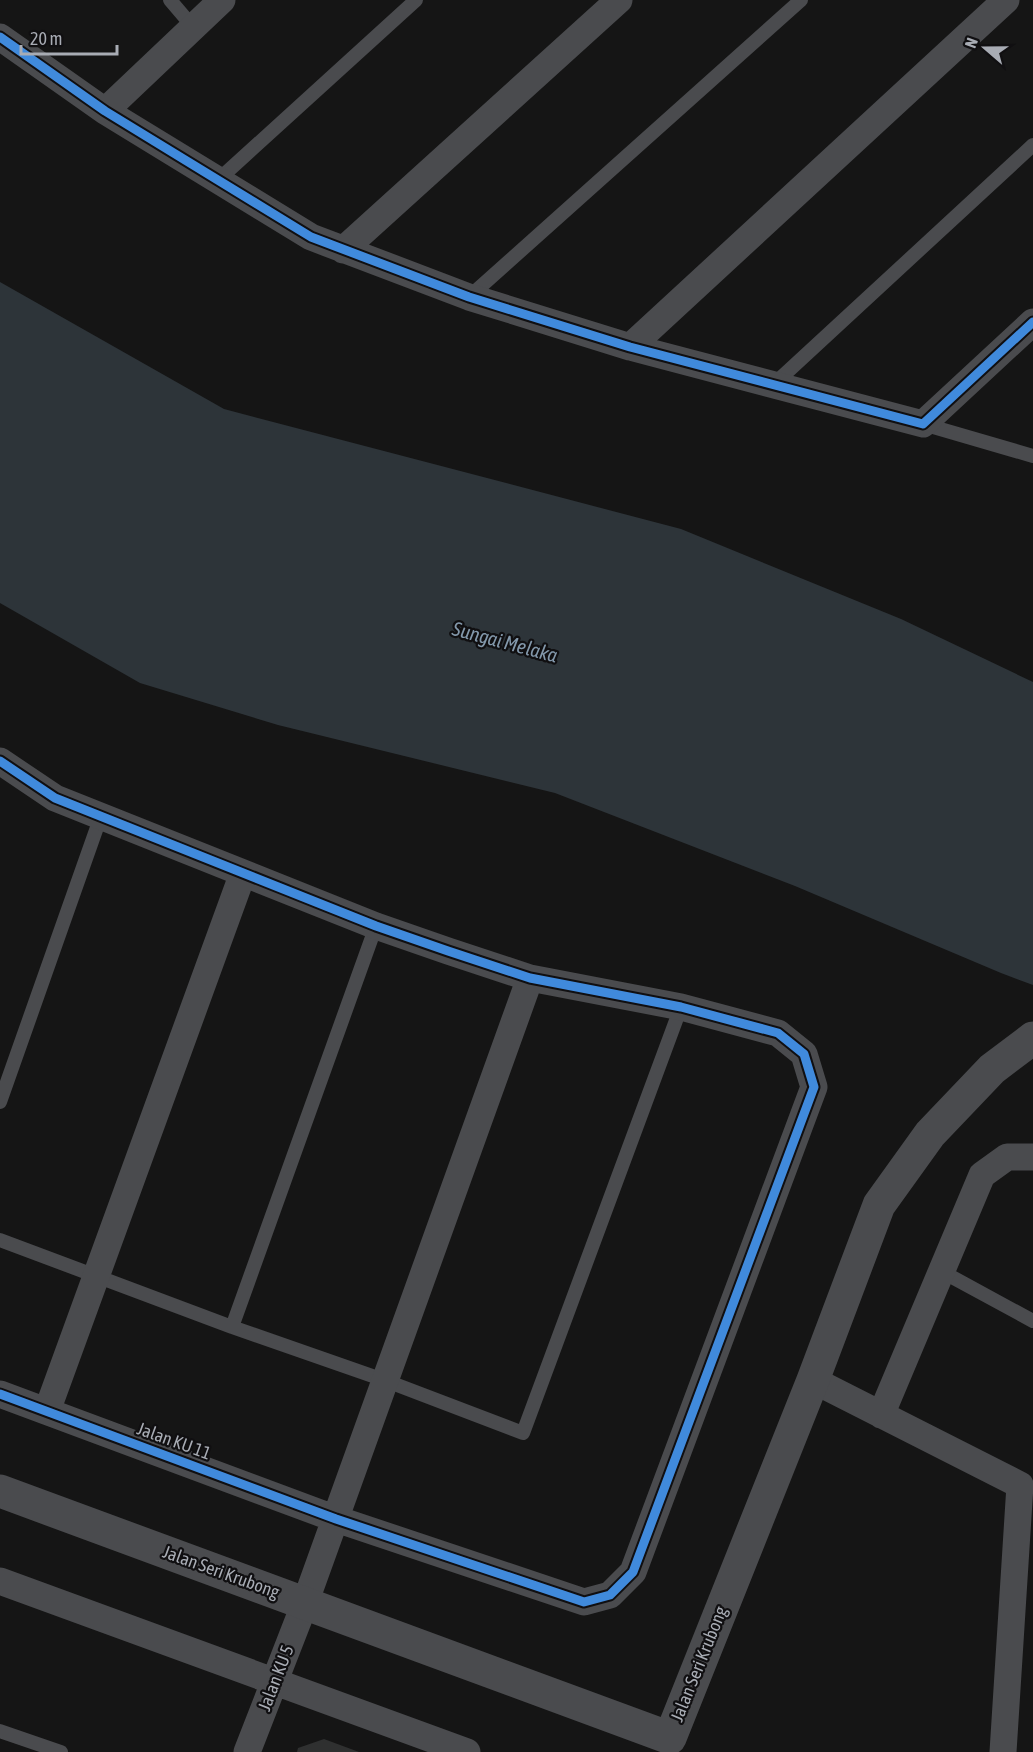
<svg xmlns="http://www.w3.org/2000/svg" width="1033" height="1752" font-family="'Asap Condensed',sans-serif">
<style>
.water{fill:#2d3439}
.building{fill:#2f3030}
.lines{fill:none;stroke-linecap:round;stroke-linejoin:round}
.service{stroke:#4a4b4e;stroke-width:14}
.minor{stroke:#4a4b4e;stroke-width:27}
.tertiary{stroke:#4a4b4e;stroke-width:33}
.cycleway-casing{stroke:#100f11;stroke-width:13}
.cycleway{stroke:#408adc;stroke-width:9}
.labels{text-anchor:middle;stroke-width:4.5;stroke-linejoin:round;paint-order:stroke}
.street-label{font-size:18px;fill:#a8acb4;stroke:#100f11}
.water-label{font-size:20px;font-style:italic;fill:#8398ab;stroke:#100f11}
</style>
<rect width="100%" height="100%" fill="#151515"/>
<path class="water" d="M0 282 224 409 681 529 901 619 1033 682V985L1001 973 795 886 555 793 278 725 140 683 0 603Z"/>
<path class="building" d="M324 1739 359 1752H297L298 1748Z"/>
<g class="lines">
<path class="service" d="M170 0 193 27
M217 181 416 0
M469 297 801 0
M772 386 1033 145
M923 424 1033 456
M0 1102 101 816
M0 1240 232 1327 384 1380 523 1433 681 1007
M941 1271 1033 1321
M232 1327 376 926
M0 1731 61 1752"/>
<path class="minor" d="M0 37 105 111 311 237 469 297 630 347 923 424 1033 322
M105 111 222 0
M343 250 619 0
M630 347 1006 0
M0 761 55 798 376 926 448 951 530 978 681 1007 778 1033 804 1054 814 1087 633 1572 610 1595 584 1602 336 1519 0 1394
M813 1380 1020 1485 1003 1752
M47 1411 243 873
M881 1415 982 1175 1007 1157H1033
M0 1581 467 1752
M247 1752 305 1603 530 978"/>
<path class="tertiary" d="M0 1491 670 1738 813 1380 879 1205 930 1134 992 1069 1033 1038"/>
<g class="cycleway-casing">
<path id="cycleway" d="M0 37 105 111 311 237 469 297 630 347 923 424 1033 322
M0 761 55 798 376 926 448 951 530 978 681 1007 778 1033 804 1054 814 1087 633 1572 610 1595 584 1602 336 1519 0 1394"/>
</g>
<use href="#cycleway" class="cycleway"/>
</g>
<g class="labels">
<g class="street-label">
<text transform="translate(174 1441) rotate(20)" y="6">Jalan KU 11</text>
<text transform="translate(221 1572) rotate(20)" y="6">Jalan Seri Krubong</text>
<text transform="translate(699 1664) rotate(-68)" y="6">Jalan Seri Krubong</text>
<text transform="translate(276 1678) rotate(-69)" y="6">Jalan KU 5</text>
</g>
<g class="water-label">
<text transform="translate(505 642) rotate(15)" y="7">Sungai Melaka</text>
</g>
</g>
<g transform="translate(985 48) rotate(290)" stroke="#100f11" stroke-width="4.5" paint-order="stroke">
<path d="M0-4.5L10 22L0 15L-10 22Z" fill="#a8acb4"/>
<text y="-9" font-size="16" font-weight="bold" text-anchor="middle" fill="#a8acb4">N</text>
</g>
<path d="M21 45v9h96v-9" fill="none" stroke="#a8acb4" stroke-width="3"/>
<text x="30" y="45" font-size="18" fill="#a8acb4" stroke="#100f11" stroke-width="4.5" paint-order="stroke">20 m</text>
</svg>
